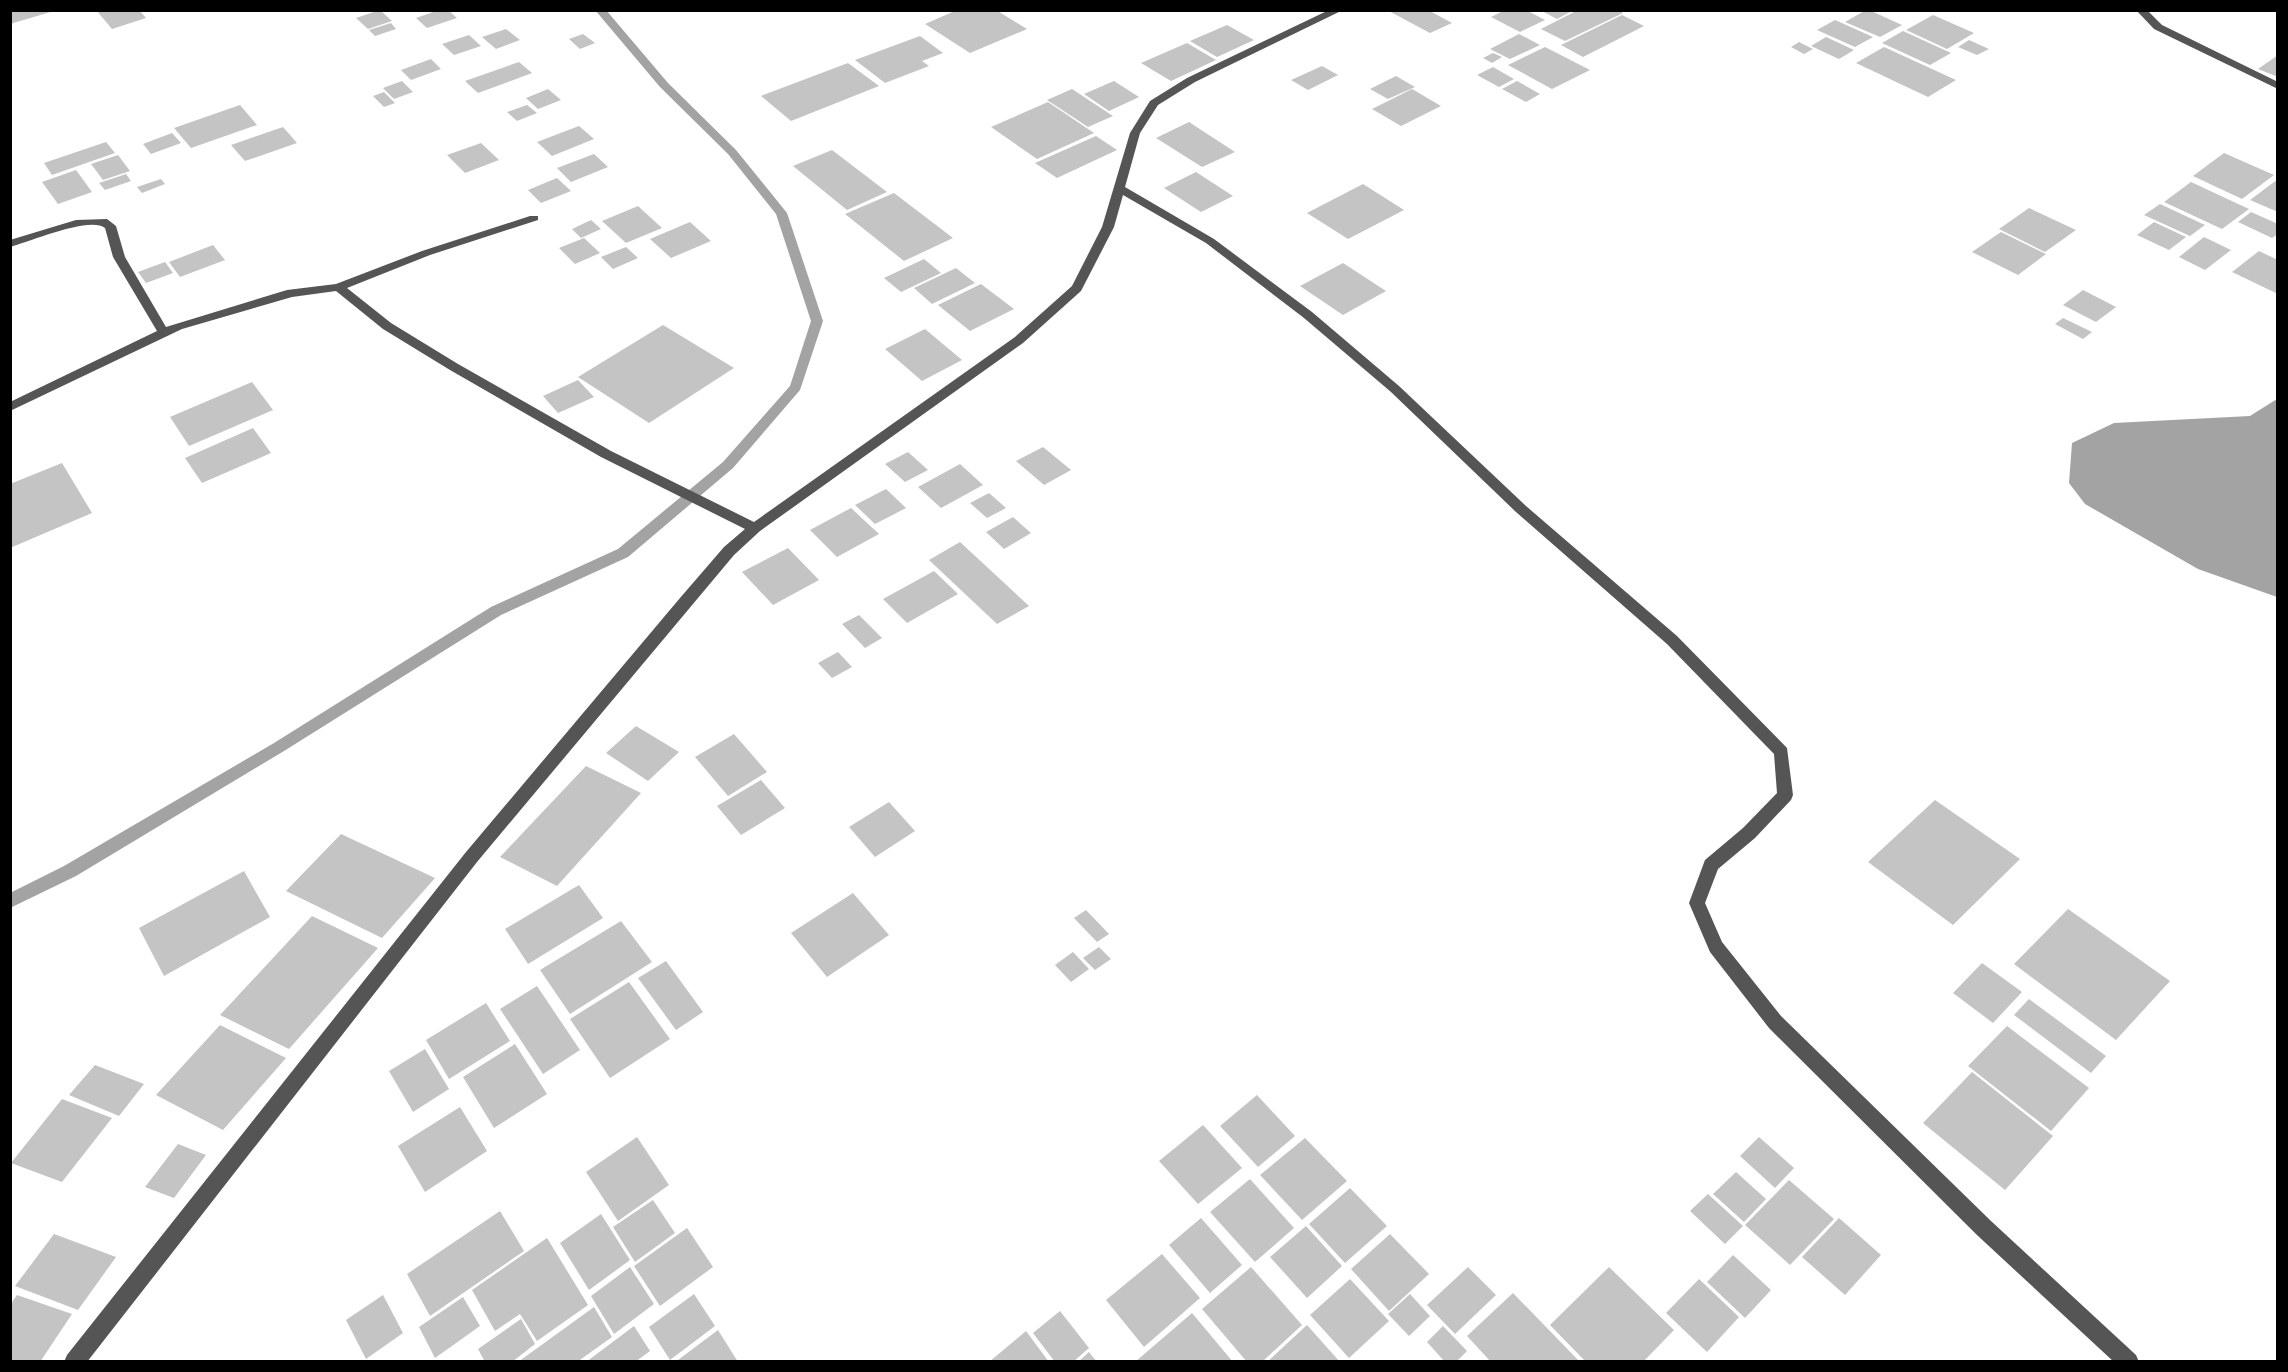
<svg xmlns="http://www.w3.org/2000/svg" width="2288" height="1372" font-family="Karla,sans-serif">
<style>
.water{fill:#a3a3a3}
.lines{fill:none;stroke-linecap:round;stroke-linejoin:round}
.stream{fill:#a3a3a3;fill-rule:evenodd}
.building{fill:#c4c4c4}
.minor{fill:#555;fill-rule:evenodd}
</style>
<rect width="100%" height="100%" fill="#fff"/>
<path class="water" d="M2277 399V597L2198 569 2085 504 2069 483 2072 443 2114 423 2250 416Z"/>
<g class="lines">
<path class="stream" d="M595 10H606L668 83 736 150 787 213 823 321 800 390 733 468 628 557 501 615 284 751 76 876 10 908V893L64 866 274 743 491 607 618 549 723 462 790 386 811 321 776 214 728 154 660 87Z"/>
</g>
<path class="building" d="M10 10H54V11L10 24Z
M96 10H139L146 18 112 29Z
M380 10 392 21 368 29 356 18Z
M439 10H448L457 18 427 28 416 18Z
M957 10H996L1027 29 970 53 925 24Z
M1387 10H1428L1452 23 1430 33Z
M1505 10H1526L1545 20 1520 32 1491 17Z
M1540 10H1574L1557 19Z
M1578 10H1618L1623 13 1565 41 1541 29Z
M1866 10H1869L1902 25 1880 37 1845 22Z
M1622 15 1644 26 1583 57 1561 45Z
M1933 15 1974 33 1947 49 1906 30Z
M1835 20 1873 37 1855 47 1817 30Z
M391 23 396 29 375 36 369 30Z
M1227 25 1254 40 1217 57 1190 41Z
M506 29 520 40 496 49 482 37Z
M1903 31 1951 53 1930 65 1882 43Z
M583 34 595 43 580 49 569 39Z
M1519 34 1540 45 1510 59 1490 49Z
M469 35 481 46 454 55 442 44Z
M920 36 943 53 922 61 929 66 885 83 855 60Z
M1826 37 1854 50 1839 59 1811 46Z
M1969 40 1989 49 1977 55 1958 47Z
M1799 42 1813 49 1804 54 1791 47Z
M1187 43 1216 60 1171 81 1141 63Z
M1545 47 1590 70 1552 89 1508 65Z
M1884 47 1956 80 1928 97 1856 63Z
M1493 53 1502 57 1492 63 1483 58Z
M2278 55V77L2258 69Z
M431 59 441 69 411 80 401 70Z
M519 62 532 73 478 93 465 81Z
M848 63 879 86 791 121 761 96Z
M1322 66 1338 75 1308 90 1291 80Z
M1493 67 1514 79 1499 87 1477 75Z
M1396 76 1415 87 1388 99 1370 89Z
M402 81 413 92 394 99 383 88Z
M1114 81 1139 97 1109 111 1084 94Z
M1517 81 1540 94 1526 102 1502 89Z
M548 89 561 100 538 109 526 98Z
M1072 89 1113 116 1088 127 1047 100Z
M1412 89 1441 106 1401 126 1372 109Z
M384 92 395 103 384 107 373 96Z
M1048 102 1094 133 1037 159 991 127Z
M240 105 257 125 191 148 174 128Z
M527 105 537 113 517 121 507 112Z
M1189 122 1235 152 1202 167 1156 138Z
M579 126 594 139 552 156 537 142Z
M283 127 297 143 245 161 231 145Z
M172 133 181 143 151 154 143 144Z
M1096 136 1117 150 1057 178 1035 163Z
M106 142 115 153 52 175 44 163Z
M481 143 499 160 465 173 447 155Z
M832 150 887 192 847 210 793 166Z
M2224 153 2274 175 2242 199 2193 176Z
M594 154 608 167 571 182 557 168Z
M118 155 130 171 103 180 91 164Z
M76 170 92 192 58 204 42 182Z
M1196 172 1233 196 1201 212 1164 188Z
M126 174 131 181 105 190 99 183Z
M557 178 571 191 541 203 528 190Z
M161 179 165 184 142 193 137 187Z
M2278 179V212L2250 200Z
M2191 182 2249 209 2222 229 2164 202Z
M1363 184 1404 210 1348 239 1307 213Z
M894 193 953 238 904 261 845 214Z
M2160 204 2205 225 2190 236 2144 215Z
M638 206 662 228 626 243 602 221Z
M2029 208 2076 230 2045 252 1999 229Z
M2251 212 2278 224V234L2272 238 2238 222Z
M591 220 601 229 581 238 572 229Z
M690 222 711 241 671 258 650 239Z
M2154 222 2186 237 2169 250 2137 235Z
M2001 232 2046 254 2018 275 1972 252Z
M2204 237 2231 250 2205 270 2179 257Z
M584 238 600 253 575 264 559 248Z
M213 245 225 260 180 277 169 262Z
M626 247 638 258 613 269 601 257Z
M2259 251 2278 260V294L2232 272Z
M924 259 941 273 901 292 884 278Z
M165 262 173 273 146 283 138 272Z
M1343 263 1386 291 1343 315 1300 286Z
M956 268 975 283 932 304 914 288Z
M981 284 1014 309 970 331 938 305Z
M2083 290 2116 307 2096 322 2063 305Z
M2063 318 2092 332 2083 339 2055 324Z
M663 325 734 368 649 423 578 377Z
M925 329 962 360 922 381 885 349Z
M578 380 594 397 558 413 543 396Z
M252 382 273 410 189 446 170 417Z
M253 428 271 453 202 483 185 458Z
M1043 447 1071 470 1044 485 1016 461Z
M908 452 928 470 905 482 885 464Z
M62 463 92 513 10 548V484Z
M960 464 983 485 941 508 918 487Z
M886 489 906 508 875 524 855 505Z
M989 493 1006 508 987 518 970 503Z
M851 508 879 534 837 557 810 530Z
M1013 517 1031 533 1004 549 986 532Z
M960 542 1029 606 997 624 929 560Z
M788 548 819 580 773 605 742 572Z
M934 571 958 594 907 623 883 599Z
M859 615 882 638 865 648 842 624Z
M838 652 852 667 832 678 818 663Z
M636 726 679 752 648 781 606 753Z
M734 734 767 772 728 796 695 757Z
M586 766 641 793 557 886 500 857Z
M761 780 785 808 741 835 717 806Z
M1935 800 2020 859 1953 925 1868 862Z
M889 802 915 831 875 857 849 827Z
M341 834 435 878 382 938 286 891Z
M244 871 270 917 164 976 139 928Z
M579 885 603 918 528 964 505 929Z
M853 893 889 935 827 977 791 933Z
M2068 909 2170 981 2116 1040 2014 964Z
M1086 910 1109 934 1097 942 1074 918Z
M312 916 378 948 289 1049 220 1015Z
M621 921 652 962 570 1014 540 970Z
M1099 947 1111 959 1095 970 1083 958Z
M1073 952 1089 969 1071 982 1055 965Z
M666 961 703 1012 676 1030 638 978Z
M1982 963 2022 992 1993 1023 1953 993Z
M629 982 670 1039 610 1078 570 1019Z
M537 986 580 1050 543 1074 500 1009Z
M2029 999 2106 1056 2091 1073 2014 1015Z
M486 1003 510 1041 449 1079 426 1040Z
M220 1025 286 1058 223 1130 156 1095Z
M2007 1026 2089 1088 2051 1131 1968 1066Z
M515 1044 547 1094 494 1128 463 1077Z
M425 1049 449 1089 413 1112 389 1071Z
M95 1065 144 1084 119 1116 69 1095Z
M1972 1072 2053 1136 2005 1190 1923 1123Z
M1257 1095 1295 1136 1258 1167 1220 1126Z
M62 1099 112 1118 62 1182 11 1163Z
M460 1107 487 1151 425 1192 398 1146Z
M1203 1125 1242 1168 1198 1204 1159 1161Z
M637 1137 669 1185 618 1221 586 1172Z
M1759 1137 1794 1168 1775 1188 1740 1156Z
M1305 1138 1347 1181 1302 1220 1260 1175Z
M178 1144 206 1155 174 1198 145 1187Z
M1736 1172 1766 1199 1744 1222 1713 1194Z
M1250 1179 1294 1228 1255 1262 1210 1212Z
M1789 1180 1834 1219 1790 1265 1745 1225Z
M1350 1188 1387 1226 1345 1263 1309 1224Z
M1708 1194 1743 1226 1725 1244 1690 1211Z
M653 1200 675 1233 635 1262 613 1227Z
M500 1211 524 1251 430 1316 407 1274Z
M601 1214 630 1260 589 1290 560 1243Z
M1201 1218 1242 1265 1210 1293 1169 1245Z
M1839 1218 1881 1255 1845 1295 1802 1257Z
M1306 1226 1342 1266 1307 1298 1270 1257Z
M687 1228 713 1267 660 1306 634 1266Z
M54 1234 116 1257 78 1310 15 1286Z
M1390 1234 1429 1274 1389 1311 1351 1269Z
M547 1238 588 1305 537 1341 520 1314 495 1331 472 1290Z
M1162 1254 1200 1298 1144 1347 1106 1300Z
M1733 1255 1771 1290 1745 1318 1707 1282Z
M630 1267 654 1304 614 1334 591 1296Z
M1251 1267 1302 1325 1262 1362H1247L1202 1309Z
M1468 1267 1496 1295 1455 1334 1427 1305Z
M1609 1267 1674 1330 1643 1362H1586L1550 1325Z
M1350 1279 1389 1321 1349 1358 1310 1315Z
M1699 1279 1739 1317 1707 1352 1666 1313Z
M1513 1293 1580 1362H1491L1467 1336Z
M694 1294 715 1326 670 1360 649 1327Z
M1410 1294 1430 1316 1409 1336 1388 1314Z
M17 1295 72 1314 40 1362H10V1305Z
M383 1295 403 1333 366 1359 346 1320Z
M463 1297 480 1326 435 1358 419 1327Z
M594 1307 612 1337 577 1362H518Z
M1060 1311 1089 1348 1073 1362H1055L1033 1333Z
M1192 1313 1233 1362H1135Z
M521 1319 535 1344 512 1362H485L478 1349Z
M1307 1325 1340 1362H1267Z
M634 1326 650 1351 635 1362H586Z
M1443 1326 1467 1351 1456 1362H1445L1427 1342Z
M718 1330 738 1362H679L678 1360Z
M1026 1331 1049 1362H989Z
M1089 1352 1097 1362H1078Z"/>
<g class="lines">
<path class="minor" d="M1329 10H1343L1195 82 1158 105 1140 133 1125 187 1214 239 1312 312 1399 386 1526 506 1677 636 1787 748 1793 795 1791 800 1755 838 1718 869 1705 903 1722 942 1781 1016 1991 1221 2136 1355 2139 1362H2114L1977 1235 1769 1028 1710 952 1689 903 1705 860 1743 828 1777 793 1774 754 1667 644 1516 512 1391 392 1304 318 1206 243 1123 195 1114 227 1081 291 1023 343 760 531 734 555 477 862 87 1362H64L67 1355 466 852 680 598 724 547 745 529 601 457 450 370 383 329 336 291 292 297 182 329 10 411V402L157 331 113 257 105 228C89 216 30 242 10 247V240L76 220 107 219 116 226 125 257 166 327 287 290 336 284 422 251 530 216H538V220L430 255 347 288 391 323 458 364 611 451 754 522 1015 337 1072 286 1102 227 1130 133 1150 101 1187 78Z
M2136 10H2147L2162 25 2278 82V89L2154 29Z"/>
</g>
<rect width="2288" height="1372" fill="none" stroke="#000000" stroke-width="24"/>
</svg>
